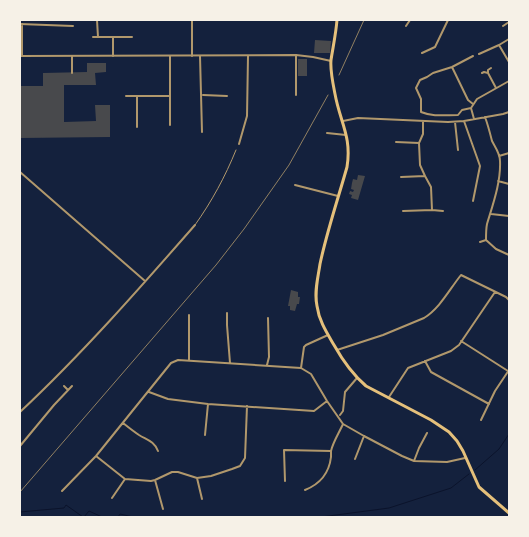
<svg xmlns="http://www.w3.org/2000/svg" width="529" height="537" font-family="'Public Sans',sans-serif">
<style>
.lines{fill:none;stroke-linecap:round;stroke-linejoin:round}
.stream{stroke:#0b132b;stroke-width:1}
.building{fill:#48494c}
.service{stroke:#b1986c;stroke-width:1}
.minor{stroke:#b1986c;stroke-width:2}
.tertiary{stroke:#b1986c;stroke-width:2}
.primary{stroke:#e5c07b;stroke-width:3}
.rail{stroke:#918062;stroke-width:1}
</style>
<rect width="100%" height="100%" fill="#14213d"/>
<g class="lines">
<path class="stream" d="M475 470 499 449 509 434
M20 512 64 508 66 505 83 517
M84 517 89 511 102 517
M118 517 120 514 133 517
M321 517 389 508 451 488 469 474"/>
</g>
<path class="building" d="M315 40 331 41 330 53H314Z
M298 59H307V76H298Z
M87 63H106V72L95 73 96 85H64V122L96 121 95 105H110V137L20 138V86H43V73L87 72Z
M358 175 365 176 358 200 351 198 352 195 349 194 350 191 353 192 354 190 351 189 352 183 353 179 357 180Z
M291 290 298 292V297H300L299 304H297L295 311 290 310V306H288Z"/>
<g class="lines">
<path class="service" d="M195 225C212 201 225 177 236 150"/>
<path class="minor" d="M97 20 98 37
M192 20V56
M20 24 73 26
M22 24V56
M406 26 410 20
M503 26 509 22
M93 37H113V56
M113 37H132
M499 45 509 62
M422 53 435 47 448 20
M479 54 499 45 509 39
M296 55V95
M72 56V73
M200 56 202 132
M452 67 468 100 473 104
M482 73 484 72 488 73 496 88
M488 73V70L491 68
M203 95 227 96
M126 96H170
M471 108 462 110 458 115C445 115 433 117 421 112V99L416 88 420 80 427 77 433 73 452 67 473 56
M485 117C488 125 490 133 492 141 495 147 500 153 500 161 501 182 493 204 487 224 486 229 486 235 486 240L496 249 509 255
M474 119 471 108 477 99 509 81
M343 121 358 118 448 122 464 121 503 114 509 112
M464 121 480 166 473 201
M455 122 458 150
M170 125V56
M137 127V97
M327 133 346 135
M396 142 419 143 423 134V122
M239 144 247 116 248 56
M499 156 509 153
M20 172 145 281
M401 177 425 176 420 165 419 143
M498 181 509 184
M295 185 338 196
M432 210 443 211
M403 211 432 210 431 187 425 176
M491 214 509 216
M480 242 486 240
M227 313V325L230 363
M189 315V360
M461 341 508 371
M337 350 383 335 424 318C440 308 449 290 461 275L506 297 509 300
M425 361 431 372 489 404
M267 365 269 357 268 318
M301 368 304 347 306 345 328 335
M64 386 68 390
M149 392 168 399 208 404 314 411 327 401
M389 397 408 368 451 351 459 345 495 292
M20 412C82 354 139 289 195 225
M340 415 343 411 345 392 357 378
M481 420 495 391 509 370
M123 423C128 427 133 431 139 435 147 440 154 441 158 451
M205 435 208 404
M20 446 54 405 72 386
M96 456 125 479 151 481 155 480 172 472H178L197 478 211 476 232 469 240 466 245 458 247 406
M355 459 364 436
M414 461 419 448 427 433
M197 478 202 499
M155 480 163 509
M285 481 284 450 331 451
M305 490C320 484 329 474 331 457 331 456 331 452 331 451 333 442 339 433 343 424
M62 491 96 456 171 363 178 360 301 368 311 374 327 401 343 424 364 436 402 456 414 461 447 462 465 458
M112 498 125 479"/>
<path class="tertiary" d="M20 56 296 55 313 57 331 61"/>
<path class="primary" d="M337 20C336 33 333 47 331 60 330 70 333 84 335 94 340 122 352 137 347 167 338 199 327 231 320 264 318 278 314 292 317 306 319 321 327 333 334 345 343 361 352 374 366 386L431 420 449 432 457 441 463 451 479 487 509 513"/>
<path class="rail" d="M339 75 364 20
M20 492 216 265 244 229 289 165 328 95"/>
</g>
<rect width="529" height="537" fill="none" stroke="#f6f1e7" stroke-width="42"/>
</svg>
